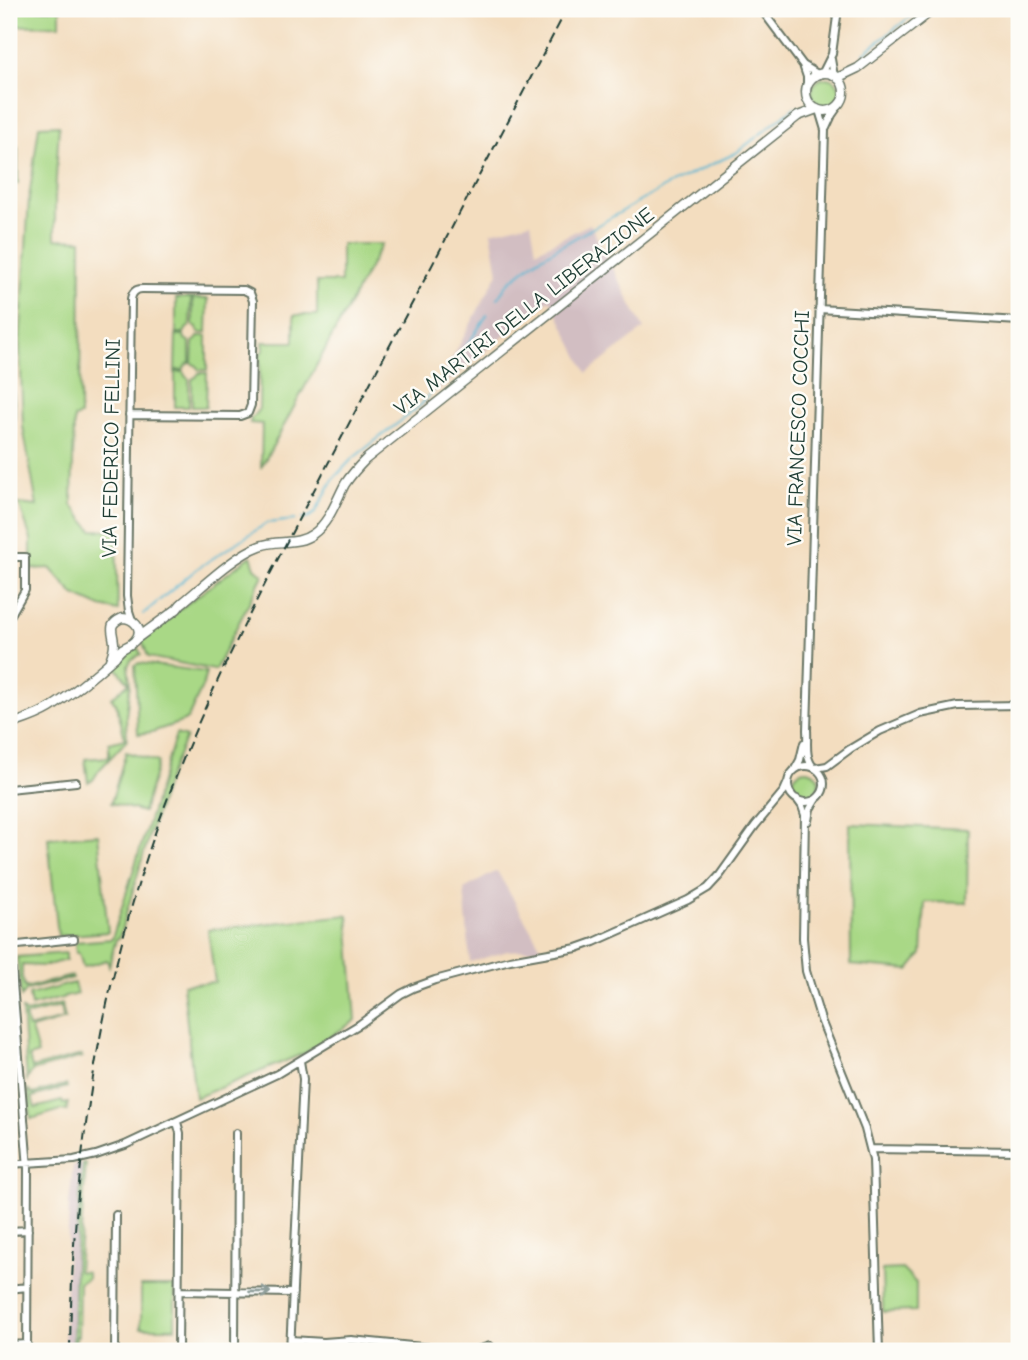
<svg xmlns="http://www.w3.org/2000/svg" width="1028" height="1360" font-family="'Comic Neue',sans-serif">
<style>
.industrial{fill:#d2bec2}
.green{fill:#a9d886;stroke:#648a5d;stroke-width:2;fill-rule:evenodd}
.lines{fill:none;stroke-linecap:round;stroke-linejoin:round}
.stream{stroke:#53b6d2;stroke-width:2}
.minor-casing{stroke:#697565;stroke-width:10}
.tertiary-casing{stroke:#697565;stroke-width:11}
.minor{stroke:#fff;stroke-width:6}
.tertiary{stroke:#fff;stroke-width:8}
.rail{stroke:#1f3d34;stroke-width:2;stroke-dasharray:10 5;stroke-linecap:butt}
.oneway{stroke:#8f9e9a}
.labels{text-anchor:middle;stroke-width:5;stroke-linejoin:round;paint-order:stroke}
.street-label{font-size:21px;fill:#1f3d34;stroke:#fdfcf7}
</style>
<rect width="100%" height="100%" fill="#fdfcf7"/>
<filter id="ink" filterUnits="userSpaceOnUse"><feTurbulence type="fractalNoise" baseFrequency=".0143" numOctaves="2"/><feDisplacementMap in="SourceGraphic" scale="14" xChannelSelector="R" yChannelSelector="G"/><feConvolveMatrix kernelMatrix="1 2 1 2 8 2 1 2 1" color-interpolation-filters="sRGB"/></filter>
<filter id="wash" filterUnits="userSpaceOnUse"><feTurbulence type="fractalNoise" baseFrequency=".00686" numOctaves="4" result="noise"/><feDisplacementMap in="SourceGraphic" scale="28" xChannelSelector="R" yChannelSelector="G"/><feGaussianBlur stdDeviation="1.57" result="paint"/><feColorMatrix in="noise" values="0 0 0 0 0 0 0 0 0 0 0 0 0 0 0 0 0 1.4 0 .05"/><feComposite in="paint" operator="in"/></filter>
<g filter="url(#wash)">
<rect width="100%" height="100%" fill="#f3ddbf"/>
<path class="industrial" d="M531 222 536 251 590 224 644 329 587 373 550 299 433 394 498 273 491 232Z
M497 871 542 949 508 951 470 962 464 889Z
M83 1164 75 1261 73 1351H66V1341L64 1340 69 1204 73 1166Z"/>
<path class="green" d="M9 9H60V25L9 26Z
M812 92a14 14 0 1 1 28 0a14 14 0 1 1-28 0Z
M59 125 55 197V239L81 240 80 416 74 418 72 505 92 530 116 531 118 611 101 607 74 595 50 568 31 569V539L19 504 37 506 23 427 20 346 29 198 39 126Z
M9 148H18V184H9Z
M341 244H382L261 468 262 424 250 423 251 419 259 409 260 354 264 349 263 342H294V315H317V282H341Z
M176 298H191L190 326 187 328 184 333H176Z
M193 298 208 299 207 333H199L197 328 193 326Z
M176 335H184L185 339 190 342V363L186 365 183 370H175Z
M199 336H207V370H199L196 365 192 364 193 342 196 340Z
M175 372H183L186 377 189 379V407H175Z
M199 373H207L206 407H192V379L196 377Z
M9 378C16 397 17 422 9 440Z
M251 556 255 568 263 575 215 670 148 657 142 640 149 632Z
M137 646 141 654 131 660 128 666 130 684 126 716 127 740 99 770 93 780 88 782 85 759 109 757V743L125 739 116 703 111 698 129 683 114 665Z
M139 663 206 672 203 685 188 718 184 721 152 732 138 734 135 665Z
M176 734 186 737 166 783 150 832 119 938 116 939 109 966 107 960 83 967 79 953H76L75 942 112 939Z
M126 752 158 762 143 812 111 803Z
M793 783a13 13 0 1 1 26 0a13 13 0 1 1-26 0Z
M850 824 968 829 967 903 925 902 922 954 909 970 851 965Z
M98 834 108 932 58 936 48 838Z
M348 915 356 1020 305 1053 195 1098 183 985 215 982 208 930Z
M66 953V960L44 966 22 965V977L25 988 72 976 73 978 27 990 21 997 17 957Z
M74 983 77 994 31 1006 29 995Z
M61 1004 62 1005 65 1019 31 1029 38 1054 29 1057 32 1068 82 1055V1057L32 1071 27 1080 22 1010 26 1013ZM60 1007 63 1019 28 1028 25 1016Z
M66 1085 67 1087 32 1097 35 1108 62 1101 63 1104 68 1103 67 1111 61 1110 31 1119 28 1090 33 1094Z
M83 1164H86L78 1271 87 1272V1278L79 1283 78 1336H76V1351H73L75 1261Z
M902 1269 916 1283V1311L883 1312 882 1270Z
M141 1286H175V1328H141Z"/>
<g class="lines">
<path class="stream" d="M864 53 920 9
M498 298 508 283 538 259 672 183 736 153 795 107
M302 519 309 517 315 513 334 478 352 459 421 405 459 358 487 315
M143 614 198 568 267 523 295 520"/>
</g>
</g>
<g filter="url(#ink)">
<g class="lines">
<g class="minor-casing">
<path id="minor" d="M761 9 803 65 819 75
M831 59 834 76
M803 65 807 77V88
M822 74 832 54 838 9
M826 128 832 115 839 105
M819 309 1019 321
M129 415 240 416 248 413 251 405 253 301 250 293 244 290 142 289C135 289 132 293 131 299L127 596 129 611 132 620
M9 533V515
M9 557H25V590L9 618
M788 784a18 18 0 1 1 36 0a18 18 0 1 1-36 0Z
M814 768C804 757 808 743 807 730L825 130 819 110
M815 768 827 766 850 749 880 731 920 714 958 706 1019 705
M795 769 800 760 804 743
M9 789 76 782
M797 799 802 806 805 815 803 938 806 971 821 1020 865 1129 873 1160 879 1351
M808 821 810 809 816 799
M9 946 74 939
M10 946 28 1168 27 1351
M177 1122 180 1133 178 1351
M871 1149 1019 1151
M9 1164 74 1160 96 1155 125 1145 277 1074 360 1024 401 994 413 988 435 980 510 960 577 948 594 942 688 900 708 888 720 875 755 826 784 791 788 782
M9 1231 28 1230
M9 1289 27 1287
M179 1291 293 1293
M291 1340 324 1342 351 1340 463 1351 477 1350 490 1346
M9 1345 27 1344
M115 1351 116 1215
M235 1351 236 1133
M290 1351 303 1079 300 1061"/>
</g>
<g class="tertiary-casing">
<path id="tertiary" d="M806 92a19 19 0 1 1 38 0a19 19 0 1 1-38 0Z
M837 78 858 68 934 9
M136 639 177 609 181 604C203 586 235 555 260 546 278 539 297 546 313 534 329 523 336 501 345 484 351 475 358 467 366 459L798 116 817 109
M9 725C23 720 37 716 50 708 72 694 95 675 115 657 117 654 120 651 122 649 127 646 133 644 136 639 144 628 133 618 122 618 107 625 113 630 114 643 114 649 112 655 110 660"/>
</g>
<use href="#minor" class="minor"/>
<use href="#tertiary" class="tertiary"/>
<path class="rail" d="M70 1351C72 1184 93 1023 145 863 192 717 262 589 333 454 411 305 489 157 567 9"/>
</g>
<defs><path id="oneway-shaft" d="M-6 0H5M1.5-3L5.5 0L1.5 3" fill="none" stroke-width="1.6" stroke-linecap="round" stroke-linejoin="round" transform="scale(1.75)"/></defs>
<use class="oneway" href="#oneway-shaft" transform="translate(260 1292) rotate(1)"/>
</g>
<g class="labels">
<g class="street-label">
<text transform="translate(524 311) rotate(-38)" y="7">VIA MARTIRI DELLA LIBERAZIONE</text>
<text transform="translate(798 428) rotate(-88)" y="7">VIA FRANCESCO COCCHI</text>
<text transform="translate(111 448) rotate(-89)" y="7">VIA FEDERICO FELLINI</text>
</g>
</g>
<rect width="1028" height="1360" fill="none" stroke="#fdfcf7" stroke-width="35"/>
</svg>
